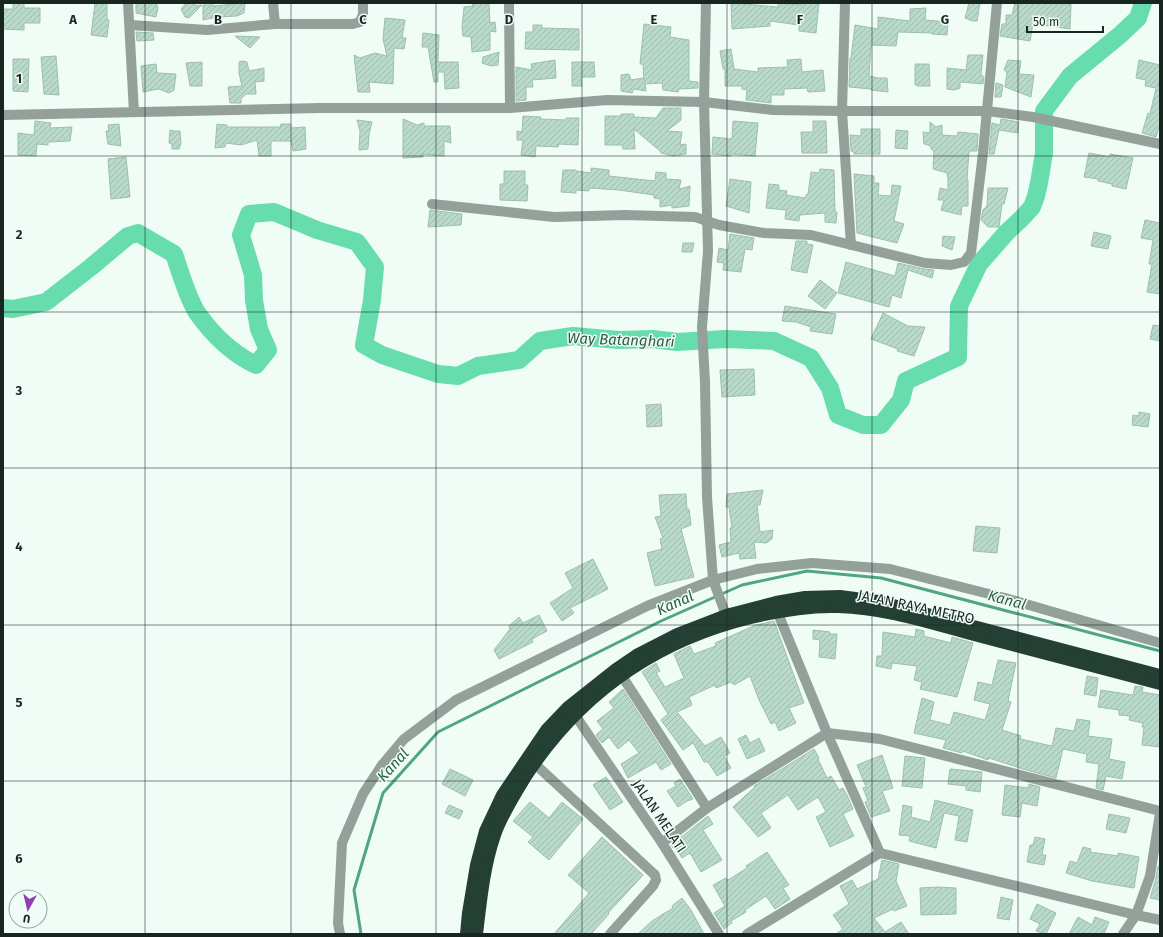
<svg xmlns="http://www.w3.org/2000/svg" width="1163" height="937" font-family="'Fira Sans',sans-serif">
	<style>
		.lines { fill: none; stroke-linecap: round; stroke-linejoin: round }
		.stream { stroke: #50a683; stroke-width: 3 }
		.river { stroke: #67ddae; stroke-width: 18 }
		.building { fill: url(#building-hatch); stroke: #9ebeaf }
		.minor { stroke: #93a19a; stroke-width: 10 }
		.highway { stroke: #244034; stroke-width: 12 }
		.grid { fill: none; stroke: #192520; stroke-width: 1; stroke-opacity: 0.55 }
		.labels { text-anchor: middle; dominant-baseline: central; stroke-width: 3; stroke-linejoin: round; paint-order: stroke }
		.street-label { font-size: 14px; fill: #192520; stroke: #f0fdf7 }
		.water-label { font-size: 15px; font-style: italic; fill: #2b5c48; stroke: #f0fdf7 }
		.grid-label { font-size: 13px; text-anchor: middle; font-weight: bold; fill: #192520; stroke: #f0fdf7; stroke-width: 3; stroke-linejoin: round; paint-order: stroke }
	</style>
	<defs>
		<pattern id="building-hatch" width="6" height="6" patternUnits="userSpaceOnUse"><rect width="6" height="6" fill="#b9daca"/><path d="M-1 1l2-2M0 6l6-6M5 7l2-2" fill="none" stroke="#9ebbad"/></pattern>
	</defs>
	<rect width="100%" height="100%" fill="#f0fdf7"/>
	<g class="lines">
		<!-- stream -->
		<polyline class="stream" points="361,934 354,890 383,793 438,732 661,621 742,585 807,571 881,578 1160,651"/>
		<!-- river -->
		<path class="river" d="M3,308L13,309L46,302L91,267L128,236L138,233L174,254C180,271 188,300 198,314C213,335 233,354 256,365L268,350L259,329L254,300L253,275L241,235L249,214L274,212L317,230L357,242L375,267L372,300L364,345L382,355L438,374L458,376L478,366L519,360L540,341L573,336L619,340L653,339L677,342L725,339L774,341L811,358L830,388L838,415L863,425H881L901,400L906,381L958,357L959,306L979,264L1007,232L1022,218L1032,207L1036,196L1039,183L1044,153V111L1070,76L1120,35L1138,18L1143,3"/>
	</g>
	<!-- building -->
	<g class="building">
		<polygon points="13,3 24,3 24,8 40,8 40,23 24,23 24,30 3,29 3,9 13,9"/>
		<polygon points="95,3 107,3 107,19 109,20 107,37 91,35"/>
		<polygon points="136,3 156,3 158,8 156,17 136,13"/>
		<polygon points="186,3 195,3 195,6 202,5 189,18 185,17 181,9"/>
		<polygon points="235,3 245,3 244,13 237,16 217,17 203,20 203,5 214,5 214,6 234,4"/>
		<polygon points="472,3 489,3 490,23 495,22 496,32 490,31 490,50 472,52 471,37 463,36 462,27 464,7 473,6"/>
		<polygon points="731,3 778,7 778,3 801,5 801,3 819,3 816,33 799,31 799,25 770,21 770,26 732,29"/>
		<polygon points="969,3 980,3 977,21 972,21 965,18"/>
		<polygon points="1015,3 1071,4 1070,29 1056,27 1056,25 1042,26 1033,23 1030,41 1000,36 1002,24 1006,24 1006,15 1012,15"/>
		<polygon points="926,8 925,20 948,22 947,35 932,34 932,33 898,32 896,46 871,45 869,76 878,78 887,78 888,92 871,90 871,89 849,87 850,58 851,58 855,25 878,29 878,17 910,21 910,9"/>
		<polygon points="385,18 405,20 402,38 406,38 404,49 394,48 393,84 369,82 370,92 358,92 354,55 360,58 375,53 387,56 383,39"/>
		<polygon points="644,24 671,27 670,37 689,40 689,81 698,82 698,88 679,89 678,92 663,90 662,83 645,84 646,91 634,89 632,93 621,91 621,75 629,74 631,80 643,78 644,80 643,64 640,64"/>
		<polygon points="533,25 542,25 542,28 579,29 579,50 525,49 526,32 533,32"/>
		<polygon points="136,32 153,33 154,40 137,41"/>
		<polygon points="423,33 439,35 438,62 458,62 459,88 445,89 444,72 438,72 438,82 434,82 428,47 422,47"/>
		<polygon points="235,36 260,37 250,48"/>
		<polygon points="731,49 734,69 758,72 758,68 788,67 787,60 801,59 802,72 823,70 825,91 808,92 807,88 784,89 784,95 771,95 771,103 746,100 747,90 742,89 742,86 725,86 725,69 723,69 720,51"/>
		<polygon points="499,52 498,65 491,66 482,63 483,57"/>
		<polygon points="968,55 983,55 981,75 984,77 983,84 960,82 960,88 954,90 947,89 947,68 966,70"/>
		<polygon points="56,56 59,95 44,94 41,57"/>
		<polygon points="13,59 29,59 28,92 13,91"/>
		<polygon points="555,60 556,78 532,80 533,87 526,87 526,100 516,101 516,67 532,70 531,64"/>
		<polygon points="1008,60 1021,61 1019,74 1034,75 1031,97 1005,87 1007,72 1004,70"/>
		<polygon points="1139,60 1160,65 1160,78 1158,87 1160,87 1160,124 1156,137 1142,133 1148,113 1150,114 1156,88 1145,86 1146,80 1136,78"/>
		<polygon points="242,61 247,62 249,71 264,68 264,81 255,82 256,94 246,94 241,99 241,103 230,103 228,87 242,86 239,73 239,62"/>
		<polygon points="202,62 202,86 190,86 186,63"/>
		<polygon points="572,62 594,62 595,77 581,77 582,86 572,86"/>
		<polygon points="156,64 157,73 176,74 174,90 169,93 159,89 143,92 141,66"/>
		<polygon points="915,64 929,64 930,86 917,86 917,85 915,85"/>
		<polygon points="996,83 1003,85 1001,97 995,97"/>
		<polygon points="663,108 681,108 681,120 667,131 682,132 680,145 686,144 686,154 673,156 661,153 660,151 634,129 635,149 623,149 622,145 605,145 605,116 621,116 621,114 634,114 634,117 656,118"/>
		<polygon points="523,116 541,117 540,119 566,120 566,118 579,118 578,145 559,144 558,147 536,146 535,157 521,155 523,140 517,140 517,131 522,132"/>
		<polygon points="403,119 417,125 424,123 424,126 450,126 451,143 444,141 444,156 423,154 423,157 403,158"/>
		<polygon points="1001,119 1019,122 1018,133 999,130 994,154 989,154 992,123 1000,125"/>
		<polygon points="357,120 372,122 369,134 368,149 359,150 360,131"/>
		<polygon points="35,121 51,123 50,128 72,127 70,141 48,142 48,145 37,144 36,156 18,155 18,133 34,135"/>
		<polygon points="733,121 758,123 755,156 731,154 731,156 712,154 713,137 732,139"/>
		<polygon points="813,121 826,121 827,153 802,153 801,132 813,132"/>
		<polygon points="930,122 936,127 942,125 942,135 957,136 958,132 978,134 977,151 969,151 967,180 968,180 968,206 962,206 961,215 941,210 944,200 938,200 940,188 948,190 948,179 947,173 933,169 934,151 931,149 931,146 924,144 923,132 930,133"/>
		<polygon points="119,124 121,146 108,144 106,131 109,131 108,125"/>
		<polygon points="217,124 227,125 227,127 280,127 281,124 291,124 291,128 305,127 306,149 293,151 291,141 271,141 271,156 259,156 257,140 241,145 226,143 225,147 215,148"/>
		<polygon points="861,129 880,129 880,154 854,154 854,152 851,151 850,135 861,136"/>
		<polygon points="170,130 174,131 180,131 181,143 179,149 172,149 172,144 169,143"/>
		<polygon points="896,130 908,131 907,149 895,148"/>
		<polygon points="1089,153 1110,157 1110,154 1133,158 1126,189 1112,186 1112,184 1098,181 1098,179 1084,177"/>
		<polygon points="126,157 130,197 111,199 108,159"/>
		<polygon points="591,168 609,170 609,176 655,181 656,172 666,173 666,179 681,180 679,189 690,186 689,206 672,208 672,205 660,207 660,199 654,198 654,195 619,190 589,188 589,191 576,190 576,193 561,192 563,170 576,170 576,171 591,173"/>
		<polygon points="820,169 834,170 835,212 837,212 836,223 825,222 825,213 800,215 799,221 785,219 786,210 766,208 769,184 779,185 779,190 787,191 786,195 805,198 806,195 808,194 811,172 819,173"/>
		<polygon points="504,171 525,171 525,185 528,185 527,201 500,200 500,184 504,184"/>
		<polygon points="854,174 874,176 874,183 879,183 878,195 891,196 892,185 901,186 894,221 904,224 897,243 857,233"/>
		<polygon points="730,179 751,182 749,213 726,206"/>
		<polygon points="988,188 1008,188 1004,204 1002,204 999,227 988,227 981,220 983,210 987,206"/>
		<polygon points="430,210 462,214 461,225 428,227"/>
		<polygon points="1145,220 1160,223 1160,294 1147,292 1152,264 1149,264 1153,240 1141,238"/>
		<polygon points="1094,232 1111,236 1108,249 1091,246"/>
		<polygon points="730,234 754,238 752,250 745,249 741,272 723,270 724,263 717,262 719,248 728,250"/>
		<polygon points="943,236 955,237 952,250 942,246"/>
		<polygon points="796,241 807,241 807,244 813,245 807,273 791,270"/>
		<polygon points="683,243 694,243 692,252 682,252"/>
		<polygon points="846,262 895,276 898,263 924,269 934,270 932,278 908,270 901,298 892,295 889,307 838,293"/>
		<polygon points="820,280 837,293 825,309 808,296"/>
		<polygon points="785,306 836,314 832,334 810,331 811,327 796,322 782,321"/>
		<polygon points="883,313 908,326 925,327 914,356 897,351 898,349 871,339"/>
		<polygon points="1153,325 1160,326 1160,341 1150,339"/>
		<polygon points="754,369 755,395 722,397 720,370"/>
		<polygon points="661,404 662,426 647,427 646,405"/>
		<polygon points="1139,412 1150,414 1148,427 1132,425 1133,415 1139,416"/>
		<polygon points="763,490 760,505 757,505 760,532 773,530 772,539 766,543 754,542 756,558 740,559 739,553 722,557 719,545 731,542 730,528 732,528 729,507 726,507 727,494"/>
		<polygon points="686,494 687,510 689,509 691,525 681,529 694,577 655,586 647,553 662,549 660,539 663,538 655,517 661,516 659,495"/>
		<polygon points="976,526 1000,528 997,553 973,551"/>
		<polygon points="593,559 608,589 570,608 574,613 562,621 550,603 573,588 565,573"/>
		<polygon points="539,615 547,631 532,639 533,642 499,659 494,650 510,629 509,626 519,617 523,623"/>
		<polygon points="774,621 804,703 789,708 796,723 779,731 775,722 771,724 759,700 750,676 734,685 731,682 716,688 715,685 689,697 692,705 677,712 705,746 721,737 730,753 724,756 731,768 717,776 708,762 704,762 693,743 683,750 661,720 668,714 642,672 656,663 660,671 656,673 665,687 684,678 674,654 690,646 694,654 716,646 715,643 756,625"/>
		<polygon points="916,629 924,631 924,636 951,643 952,637 973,643 957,697 920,689 922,682 914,680 917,666 892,663 891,669 876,666 877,656 882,656 883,632 915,637"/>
		<polygon points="813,630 830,632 830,634 837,634 835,659 819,657 820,640 813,639"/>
		<polygon points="998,660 1016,663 1008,701 1011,702 1002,730 1021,736 1020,739 1052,746 1056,728 1074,731 1077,719 1090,721 1088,736 1112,739 1109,759 1125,762 1122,779 1106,776 1103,790 1096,788 1099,764 1086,762 1087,754 1063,749 1056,778 1023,769 989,758 988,760 963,751 962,753 943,748 946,740 914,733 922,698 934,702 930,720 950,725 954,712 985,720 990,704 974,700 978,682 992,685"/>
		<polygon points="1087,676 1098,678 1096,696 1084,694"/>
		<polygon points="1135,686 1143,687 1142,692 1160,695 1160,747 1142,745 1144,727 1142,727 1143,723 1129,720 1130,716 1119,715 1119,710 1098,707 1101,690 1133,695"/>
		<polygon points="623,689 671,764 661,770 656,762 628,778 621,764 639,753 629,740 618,749 609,737 602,743 596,735 603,729 597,721 614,708 609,702"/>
		<polygon points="746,735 750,743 759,738 765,751 747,759 738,739"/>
		<polygon points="814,749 819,758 818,759 827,778 831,776 839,790 843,788 847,795 853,809 843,814 854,836 830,847 816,817 826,812 818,797 798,810 788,795 761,813 771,828 758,837 733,807 755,787 754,786"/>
		<polygon points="882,755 893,788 882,791 890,811 871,817 865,802 868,801 863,788 866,787 857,765"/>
		<polygon points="905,756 925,758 922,788 902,786"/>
		<polygon points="450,769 473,780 465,796 442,784"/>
		<polygon points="950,769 982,772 980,792 966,790 966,786 948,784"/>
		<polygon points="606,777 623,802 610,810 593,785"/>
		<polygon points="680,779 693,799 687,801 678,807 667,791 676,786 674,783"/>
		<polygon points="1029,784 1040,787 1037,806 1022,803 1020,817 1002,815 1005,785 1028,788"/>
		<polygon points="935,800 973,810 967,842 955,840 959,816 944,813 936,848 909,841 910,836 899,835 903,805 912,807 911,817 930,822"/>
		<polygon points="530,802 549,818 562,802 583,819 549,860 528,842 533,837 513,821"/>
		<polygon points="449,805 463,811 459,819 445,813"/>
		<polygon points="1109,814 1130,818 1126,833 1106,829"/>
		<polygon points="708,816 713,824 703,830 722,860 701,872 690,853 682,858 675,846 673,848 671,845"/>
		<polygon points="602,837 643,875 608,913 609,914 591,934 554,934 589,893 568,875"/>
		<polygon points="1035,837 1045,839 1042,855 1046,855 1044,865 1027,862 1030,845 1033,845"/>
		<polygon points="1083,847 1091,849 1090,852 1118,856 1118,853 1139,857 1134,888 1092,881 1066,873 1070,861 1077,863"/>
		<polygon points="767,852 789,885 783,888 790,899 775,909 766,896 745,910 746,912 731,921 732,923 724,929 714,913 725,906 713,885 726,878 728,880 747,868 746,866"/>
		<polygon points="882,860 899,864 896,881 907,906 894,911 893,909 874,918 885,932 901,922 909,934 836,934 843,929 833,915 849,904 840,886 852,880 857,889 878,879"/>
		<polygon points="1158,866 1160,866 1160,900 1150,898 1156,878"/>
		<polygon points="938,887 956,888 956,914 921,915 920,888"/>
		<polygon points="1001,897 1013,900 1009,920 997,918"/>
		<polygon points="682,898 691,910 704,934 638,934 652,921 673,908 672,906"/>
		<polygon points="1037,904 1056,913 1046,934 1036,931 1040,924 1030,919"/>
		<polygon points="1078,917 1092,925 1095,917 1109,922 1104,934 1069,934"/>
	</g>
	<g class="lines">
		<!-- minor -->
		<g class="minor">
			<polyline points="128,3 134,112"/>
			<polyline points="273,3 275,24"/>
			<polyline points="509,3 510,108"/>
			<polyline points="706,3 704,102 708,251 702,327 705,382 707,497 713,580 726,615"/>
			<polyline points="845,3 842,111 851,245"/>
			<polyline points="130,25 207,30 275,24 353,24 360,22 363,14 363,3"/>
			<polyline points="3,115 320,108 510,108 607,100 704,102 773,110 842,111 987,111 1033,117 1160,144"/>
			<polyline points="432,204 554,217 625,215 695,217 719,225 764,233 811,235 925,263 951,265 964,262 971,253 983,153 997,3"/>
			<polyline points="777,611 827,733 880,853"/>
			<polyline points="622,676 707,808"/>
			<polyline points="575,715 662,843 719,934"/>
			<polyline points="535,764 655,875 656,880 653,886 610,934"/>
			<polyline points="662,843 707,808 827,733 880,739 1160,811"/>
			<polyline points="340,934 338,923 342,843 363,794 382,765 404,739 456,700 647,606 713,580 757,569 812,563 890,569 1005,598 1160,643"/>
			<polyline points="747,934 880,853 1136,915 1160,920"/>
			<polyline points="1123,934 1136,915 1150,876 1160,813"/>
		</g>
		<!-- highway -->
		<g class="highway">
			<polyline points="466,934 468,913 476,865 485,831 502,795 527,758 546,730 568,707 616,669 638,654 677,634 726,615 776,602 805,597 840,596 878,601 1160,675"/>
			<path d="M477,934C481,901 484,867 495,835C502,815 514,796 525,778C579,695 656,641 751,618C780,611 808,606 838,607C884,608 930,623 974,635C1036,651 1098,668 1160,684"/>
		</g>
	</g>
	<!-- grid -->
	<path class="grid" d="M145,3V934M291,3V934M436,3V934M582,3V934M727,3V934M872,3V934M1018,3V934M3,156H1160M3,312H1160M3,468H1160M3,625H1160M3,781H1160"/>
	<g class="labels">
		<!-- street labels -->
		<g class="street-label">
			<text transform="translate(916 607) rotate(12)">JALAN RAYA METRO</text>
			<text transform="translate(659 816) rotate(56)">JALAN MELATI</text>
		</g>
		<!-- water labels -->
		<g class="water-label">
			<text transform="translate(621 340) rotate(2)">Way Batanghari</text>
			<text transform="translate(1007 600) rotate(15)">Kanal</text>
			<text transform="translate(675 603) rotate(-24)">Kanal</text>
			<text transform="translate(393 765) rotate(-48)">Kanal</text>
		</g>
	</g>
	<g class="grid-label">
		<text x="73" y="24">A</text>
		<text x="218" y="24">B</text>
		<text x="363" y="24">C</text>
		<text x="509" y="24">D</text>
		<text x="654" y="24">E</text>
		<text x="800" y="24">F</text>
		<text x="945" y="24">G</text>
		<text x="19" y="83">1</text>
		<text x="19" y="239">2</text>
		<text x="19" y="395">3</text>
		<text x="19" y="551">4</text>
		<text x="19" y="707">5</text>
		<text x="19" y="863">6</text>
	</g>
	<!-- border -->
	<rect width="1163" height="937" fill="none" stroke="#192520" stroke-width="8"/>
	<!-- north arrow -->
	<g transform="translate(28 909) rotate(188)"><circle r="19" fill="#f0fdf7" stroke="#9aa7a1"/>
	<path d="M0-3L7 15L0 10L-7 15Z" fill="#9041b1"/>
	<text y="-6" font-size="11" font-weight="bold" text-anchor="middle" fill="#192520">U</text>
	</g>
	<!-- scale -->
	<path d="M1027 26v6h76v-6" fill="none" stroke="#192520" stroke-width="2"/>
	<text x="1033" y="26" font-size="12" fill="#192520" stroke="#f0fdf7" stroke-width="3" paint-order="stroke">50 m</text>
</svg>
